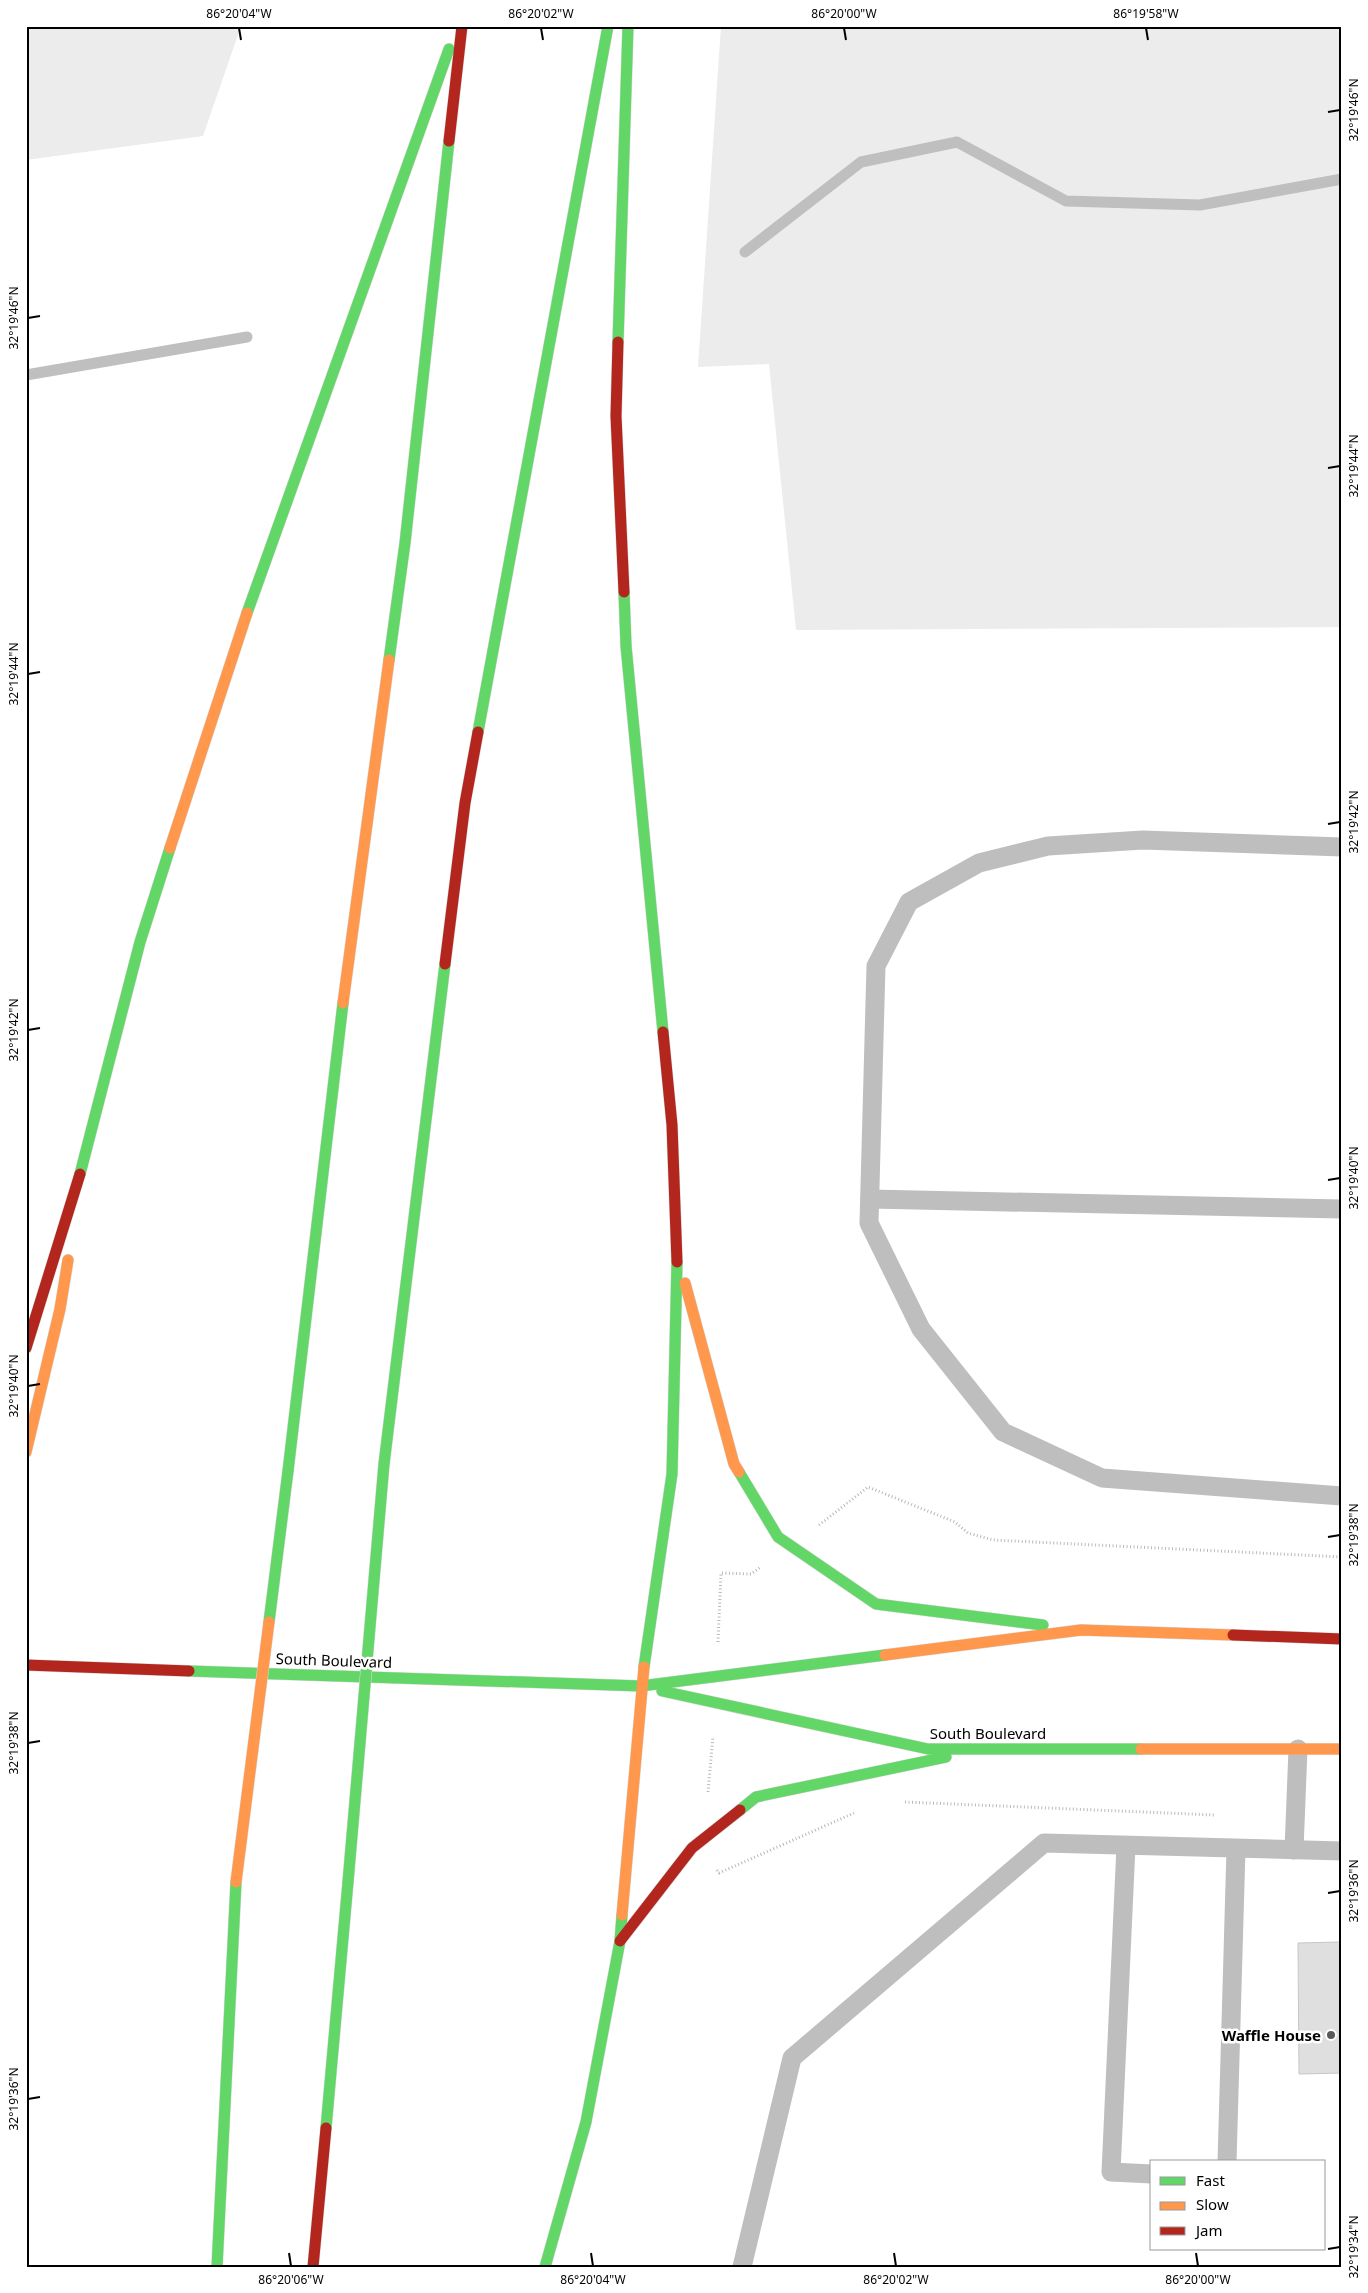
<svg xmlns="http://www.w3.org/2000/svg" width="1368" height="2293" font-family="'Noto Sans',sans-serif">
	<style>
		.green { fill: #ececec }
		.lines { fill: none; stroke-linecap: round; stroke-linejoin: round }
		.stream { stroke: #bfbfbf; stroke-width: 11 }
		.building { fill: #dfdfdf; stroke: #c7c7c7 }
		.fast-casing { stroke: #dbdbdb; stroke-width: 12 }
		.slow-casing { stroke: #dbdbdb; stroke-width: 12 }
		.jam-casing { stroke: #dbdbdb; stroke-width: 12 }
		.path { stroke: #b9b9b9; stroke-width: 3; stroke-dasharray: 1 2.5; stroke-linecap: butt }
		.lane { stroke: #bebebe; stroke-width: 19 }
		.fast { stroke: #63d668; stroke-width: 11 }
		.slow { stroke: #ff974d; stroke-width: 11 }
		.jam { stroke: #b3261e; stroke-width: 11 }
		.fast-bridge-casing { stroke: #dbdbdb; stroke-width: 12; stroke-linecap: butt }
		.slow-bridge-casing { stroke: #dbdbdb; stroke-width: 12; stroke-linecap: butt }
		.fast-bridge { stroke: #63d668; stroke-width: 11 }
		.slow-bridge { stroke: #ff974d; stroke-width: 11 }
		.ticks { fill: none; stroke: #000; stroke-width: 2 }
		.poi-dot { fill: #595959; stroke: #fff; stroke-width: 2 }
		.labels { text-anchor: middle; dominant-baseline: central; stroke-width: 5; stroke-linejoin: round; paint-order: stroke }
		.street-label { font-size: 15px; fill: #000; stroke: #fff }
		.poi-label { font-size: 15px; font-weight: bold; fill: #000; stroke: #fff; text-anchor: end }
		.neatline { fill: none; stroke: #000; stroke-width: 2 }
		.ticks-label { font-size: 12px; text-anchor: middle; fill: #000 }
	</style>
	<rect width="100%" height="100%" fill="#fff"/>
	<!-- green -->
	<g class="green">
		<polygon points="26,26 241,26 203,136 26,160"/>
		<polygon points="721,26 1342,26 1342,627 796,630 769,364 698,367"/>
	</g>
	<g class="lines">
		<!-- stream -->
		<g class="stream">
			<polyline points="745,252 861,162 957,142 1066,201 1200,205 1342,179"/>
			<polyline points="26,375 247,337"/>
		</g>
	</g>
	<!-- building -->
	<polygon class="building" points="1340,1942 1342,2073 1299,2074 1298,1943"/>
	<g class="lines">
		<defs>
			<g id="fast">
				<polyline points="618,342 628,26"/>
				<polyline points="624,592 626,646 663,1032"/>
				<polyline points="247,613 449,49"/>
				<polyline points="389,660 405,543 449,141"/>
				<polyline points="478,732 608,26"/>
				<polyline points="80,1174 140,942 170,848"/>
				<polyline points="384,1464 445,964"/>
				<polyline points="288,1471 343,1003"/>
				<polyline points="739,1472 778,1537 876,1604 1043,1625"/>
				<polyline points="644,1667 672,1474 677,1262"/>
				<polyline points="189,1671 641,1686 885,1655"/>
				<polyline points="662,1691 928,1749 1141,1749"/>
				<polyline points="740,1810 756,1797 946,1757"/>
				<polyline points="326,2128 348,1882"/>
				<polyline points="217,2267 236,1882"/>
				<polyline points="545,2267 586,2122 620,1941 622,1915"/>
			</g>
			<g id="slow">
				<polyline points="170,848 247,613"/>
				<polyline points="343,1003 389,660"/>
				<polyline points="685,1283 734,1464 739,1472"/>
				<polyline points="26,1452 60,1309 68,1260"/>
				<polyline points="885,1655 1081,1630 1233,1635"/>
				<polyline points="1141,1749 1342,1749"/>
				<polyline points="622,1915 644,1667"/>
			</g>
			<g id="jam">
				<polyline points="449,141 462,26"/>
				<polyline points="618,342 616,416 624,592"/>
				<polyline points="445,964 465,803 478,732"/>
				<polyline points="663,1032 672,1125 677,1262"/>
				<polyline points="26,1348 80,1174"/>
				<polyline points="1233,1635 1342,1639"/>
				<polyline points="26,1665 189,1671"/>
				<polyline points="620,1941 692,1848 740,1810"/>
				<polyline points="313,2267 326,2128"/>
			</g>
		</defs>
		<!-- fast casing -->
		<use href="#fast" class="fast-casing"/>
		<!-- slow casing -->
		<use href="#slow" class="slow-casing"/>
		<!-- jam casing -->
		<use href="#jam" class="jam-casing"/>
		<!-- path -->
		<g class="path">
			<polyline points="819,1525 868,1487 955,1522 968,1533 993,1540 1342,1557"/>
			<polyline points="718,1642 721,1573 751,1574 761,1567"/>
			<polyline points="708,1792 713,1736"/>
			<polyline points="905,1802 1214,1815"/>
			<polyline points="717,1870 719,1873 854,1813"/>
		</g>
		<!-- lane -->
		<g class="lane">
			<polyline points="1342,847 1143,840 1048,846 979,863 909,902 876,966 869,1223 921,1329 1003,1432 1102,1478 1342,1496"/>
			<polyline points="870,1199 1342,1209"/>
			<polyline points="1126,1846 1111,2172 1152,2174"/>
			<polyline points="1294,1850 1298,1749"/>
			<polyline points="1227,2162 1236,1849"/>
			<polyline points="742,2267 792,2058 1044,1843 1342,1851"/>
		</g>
		<!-- fast -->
		<use href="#fast" class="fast"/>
		<!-- slow -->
		<use href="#slow" class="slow"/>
		<!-- jam -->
		<use href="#jam" class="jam"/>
		<defs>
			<g id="fast-bridge">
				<polyline points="269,1622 288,1471"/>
				<polyline points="348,1882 384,1464"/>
			</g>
			<polyline id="slow-bridge" points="236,1882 269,1622"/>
		</defs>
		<!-- fast-bridge casing -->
		<use href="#fast-bridge" class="fast-bridge-casing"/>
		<!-- slow-bridge casing -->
		<use href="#slow-bridge" class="slow-bridge-casing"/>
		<!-- fast-bridge -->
		<use href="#fast-bridge" class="fast-bridge"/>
		<!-- slow-bridge -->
		<use href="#slow-bridge" class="slow-bridge"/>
	</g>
	<!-- ticks -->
	<path class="ticks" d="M239,28L241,40M541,28L543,40M844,28L846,40M1146,28L1148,40M1328,112L1340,110M28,318L40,316M1328,468L1340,466M28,674L40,672M1328,824L1340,822M28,1030L40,1028M1328,1180L1340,1178M28,1386L40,1384M1328,1537L1340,1535M28,1743L40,1741M1328,1893L1340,1891M28,2099L40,2097M1328,2249L1340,2247M289,2253L291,2266M591,2253L593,2266M894,2253L896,2266M1196,2253L1198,2266"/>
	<!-- markers -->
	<circle class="poi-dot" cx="1331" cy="2035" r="5"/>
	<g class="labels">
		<!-- street labels -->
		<g class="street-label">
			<text transform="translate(334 1660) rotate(2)">South Boulevard</text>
			<text x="988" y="1733">South Boulevard</text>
		</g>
		<!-- poi labels -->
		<g class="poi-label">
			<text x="1321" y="2035">Waffle House</text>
		</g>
	</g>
	<!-- border -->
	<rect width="1368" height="2293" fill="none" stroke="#ffffff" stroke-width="55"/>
	<!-- legend -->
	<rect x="1150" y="2160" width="175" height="90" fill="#ffffff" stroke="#999999"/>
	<rect x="1160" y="2177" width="25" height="8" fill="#63d668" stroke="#999999"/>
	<text x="1196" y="2186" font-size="15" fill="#000000">Fast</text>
	<rect x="1160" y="2202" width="25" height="8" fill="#ff974d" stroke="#999999"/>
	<text x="1196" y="2210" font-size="15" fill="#000000">Slow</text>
	<rect x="1160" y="2227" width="25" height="8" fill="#b3261e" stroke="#999999"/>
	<text x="1196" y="2236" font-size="15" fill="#000000">Jam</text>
	<rect x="28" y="28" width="1312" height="2238" class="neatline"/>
	<g class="ticks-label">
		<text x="239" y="18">86°20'04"W</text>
		<text x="541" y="18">86°20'02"W</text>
		<text x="844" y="18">86°20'00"W</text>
		<text x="1146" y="18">86°19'58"W</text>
		<text transform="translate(1354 110) rotate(-90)" y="4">32°19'46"N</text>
		<text transform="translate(14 318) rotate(-90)" y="4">32°19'46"N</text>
		<text transform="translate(1354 466) rotate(-90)" y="4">32°19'44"N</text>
		<text transform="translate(14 674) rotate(-90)" y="4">32°19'44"N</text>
		<text transform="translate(1354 822) rotate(-90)" y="4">32°19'42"N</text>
		<text transform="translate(14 1030) rotate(-90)" y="4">32°19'42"N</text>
		<text transform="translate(1354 1178) rotate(-90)" y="4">32°19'40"N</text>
		<text transform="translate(14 1386) rotate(-90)" y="4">32°19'40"N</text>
		<text transform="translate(1354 1535) rotate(-90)" y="4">32°19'38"N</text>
		<text transform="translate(14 1743) rotate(-90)" y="4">32°19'38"N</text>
		<text transform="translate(1354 1891) rotate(-90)" y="4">32°19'36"N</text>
		<text transform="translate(14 2099) rotate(-90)" y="4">32°19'36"N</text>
		<text transform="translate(1354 2247) rotate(-90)" y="4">32°19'34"N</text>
		<text x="291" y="2284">86°20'06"W</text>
		<text x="593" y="2284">86°20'04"W</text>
		<text x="896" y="2284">86°20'02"W</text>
		<text x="1198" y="2284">86°20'00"W</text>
	</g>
</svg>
